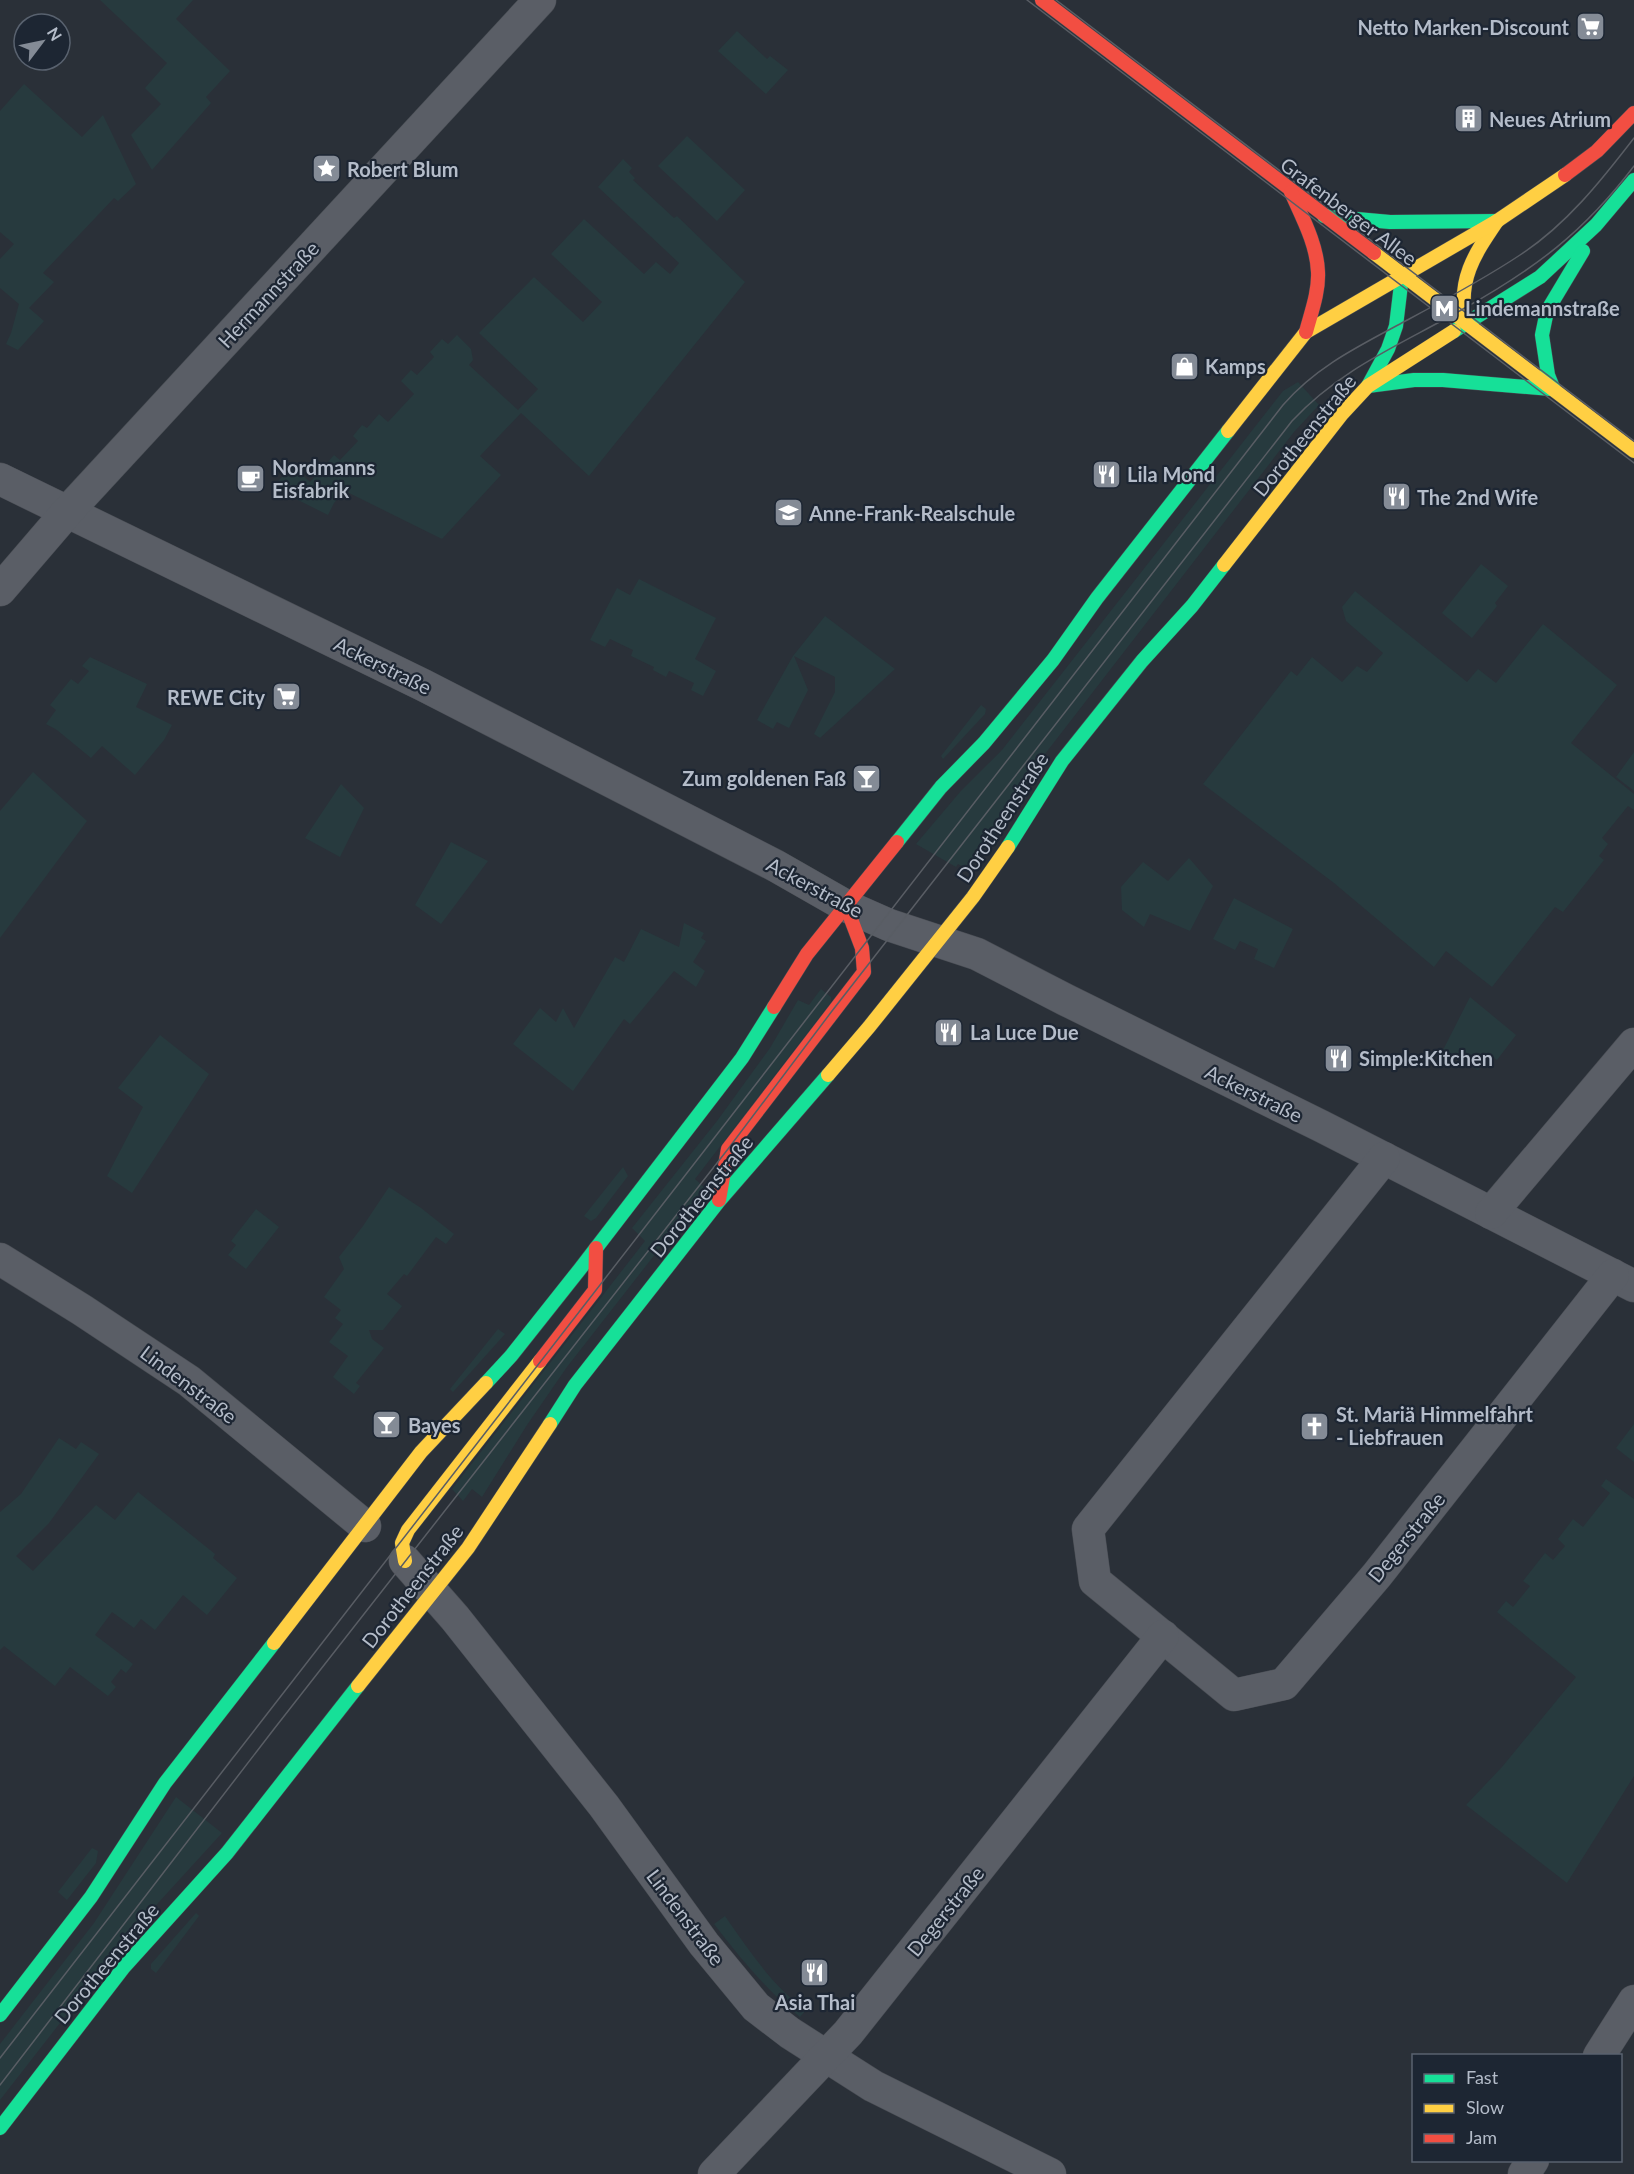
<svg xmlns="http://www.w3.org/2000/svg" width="1634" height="2174" font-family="Lato,sans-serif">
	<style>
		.green { fill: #273a3e }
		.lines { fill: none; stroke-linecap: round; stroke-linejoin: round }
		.street-casing { stroke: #484c53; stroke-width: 33 }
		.fast-casing { stroke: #484c53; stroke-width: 15 }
		.slow-casing { stroke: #484c53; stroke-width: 15 }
		.jam-casing { stroke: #484c53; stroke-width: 15 }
		.street { stroke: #5a5e66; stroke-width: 32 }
		.fast { stroke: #16e098; stroke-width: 14 }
		.slow { stroke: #ffcf43; stroke-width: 14 }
		.jam { stroke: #f24e42; stroke-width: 14 }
		.tram { stroke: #595d64; stroke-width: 1.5 }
		.labels { text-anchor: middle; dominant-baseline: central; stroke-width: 4.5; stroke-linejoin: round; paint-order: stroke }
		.poi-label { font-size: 20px; font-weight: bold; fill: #b4bcc9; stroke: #1d2633; text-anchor: start }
		.street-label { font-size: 20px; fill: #b4bcc9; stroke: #1d2633 }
	</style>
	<rect width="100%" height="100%" fill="#2a3038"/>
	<!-- green -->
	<g class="green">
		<polygon points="100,0 193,0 176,19 230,71 206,97 211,103 152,170 131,135 161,104 145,88 167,63"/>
		<polygon points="737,31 767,59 770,56 788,70 766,94 718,51"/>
		<polygon points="24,84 82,137 103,115 136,184 118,201 114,198 43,273 54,282 29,308 44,321 18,350 6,344 11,333 19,304 0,288 0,259 14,244 0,232 0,111"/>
		<polygon points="687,136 745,190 717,221 658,166"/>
		<polygon points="623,159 632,168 629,172 635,178 633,180 674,218 677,216 745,282 589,476 521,413 480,456 501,475 442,539 345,491 334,503 328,515 290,496 292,492 282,486 278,490 272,487 293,466 310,482 334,455 340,460 358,441 353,436 362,425 367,428 379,414 388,422 414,394 401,381 411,370 417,375 434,357 430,352 442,339 448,344 457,335 471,349 473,360 469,365 518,410 538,389 479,333 534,277 583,322 602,302 551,254 584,219 644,274 656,262 670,274 679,263 598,187"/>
		<polygon points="1298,382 1319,405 1294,432 1045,754 997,831 969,870 958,864 956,867 916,844 960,792 1002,750 1283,391"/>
		<polygon points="1481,564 1508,586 1495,603 1497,606 1472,638 1442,613"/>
		<polygon points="639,579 716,618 695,659 716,671 703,696 691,690 694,683 669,671 666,677 653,670 654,667 631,656 633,650 610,639 605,647 590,640 617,588 630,595"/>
		<polygon points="1355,591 1467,682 1478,669 1496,683 1543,624 1617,685 1571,743 1634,794 1634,810 1628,806 1602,838 1608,844 1599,856 1604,860 1563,912 1555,907 1492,987 1446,951 1434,967 1334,883 1203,784 1291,671 1297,676 1312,657 1342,682 1357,666 1367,672 1383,653 1346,621 1342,607"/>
		<polygon points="825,616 895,669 820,738 814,734 835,692 835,677 794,656 808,690 789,728 777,722 773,729 757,720 793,656"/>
		<polygon points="90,657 147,684 136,707 172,725 164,740 135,775 102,746 91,758 57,730 46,724 56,710 50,705 71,679 78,684 89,671 82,666"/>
		<polygon points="981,705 986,709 985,714 943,759 941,756"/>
		<polygon points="1634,752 1634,791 1616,777"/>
		<polygon points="33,772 87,821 0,938 0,811"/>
		<polygon points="341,784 364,808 340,857 305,838"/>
		<polygon points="451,842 488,861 441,924 415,905"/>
		<polygon points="1189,858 1213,886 1190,931 1150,914 1144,927 1122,910 1121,887 1143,862 1168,881"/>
		<polygon points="1234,898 1293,929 1274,968 1254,959 1258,949 1240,941 1235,950 1213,939"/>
		<polygon points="684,923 704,933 701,938 706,941 693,962 705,971 696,987 674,971 630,1024 624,1019 573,1091 513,1044 540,1008 556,1022 563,1008 574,1028 615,957 624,962 641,929 679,947"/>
		<polygon points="821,989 831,997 831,1002 695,1179 706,1189 567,1367 527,1425 482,1497 472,1489 463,1501 452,1489 645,1241 632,1228 717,1121 770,1048 798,1000 809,1005"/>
		<polygon points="1470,997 1516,1035 1497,1060 1490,1055 1478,1070 1442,1052"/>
		<polygon points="160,1035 209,1074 132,1193 107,1176 143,1107 118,1088"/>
		<polygon points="623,1167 628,1176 596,1218 591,1221 584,1216"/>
		<polygon points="389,1187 421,1208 454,1234 446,1244 436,1237 407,1276 404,1274 387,1294 402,1306 383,1330 369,1330 372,1339 384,1348 356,1383 360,1386 354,1394 333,1377 348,1356 329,1342 343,1324 335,1318 341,1310 324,1297 344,1269 339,1257 363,1226"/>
		<polygon points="256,1209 279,1227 246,1269 228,1255 236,1245 231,1241"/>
		<polygon points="498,1329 505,1334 453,1392 450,1389"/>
		<polygon points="1634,1424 1634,1462 1616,1448"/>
		<polygon points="59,1438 76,1449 81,1442 99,1454 49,1523 16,1556 33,1571 96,1505 115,1520 138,1492 215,1554 213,1558 237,1578 207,1615 183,1595 155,1630 141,1619 134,1628 112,1612 95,1635 133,1664 126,1673 121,1669 111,1682 116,1687 108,1696 70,1667 55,1686 4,1646 0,1650 0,1512 21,1494"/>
		<polygon points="1606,1479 1634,1499 1634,1776 1567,1883 1466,1805 1502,1767 1576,1677 1497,1612 1506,1601 1513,1607 1530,1586 1523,1581 1545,1553 1553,1560 1565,1546 1558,1539 1573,1519 1583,1527 1610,1493 1601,1486"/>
		<polygon points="176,1797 222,1833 127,1937 0,2100 0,2044 94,1923"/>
		<polygon points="92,1848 98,1851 96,1863 67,1900 58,1892"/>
		<polygon points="196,1913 199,1916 156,1973 151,1969 151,1964"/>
		<path d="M725,1916C749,1950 771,1985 806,2010L800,2017C766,1990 740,1958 714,1924Z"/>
	</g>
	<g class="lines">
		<defs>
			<g id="street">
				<polyline points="0,479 423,685 776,866 846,906 889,925 977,954 1066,1000 1321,1126 1634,1286"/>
				<polyline points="0,590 67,512 540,0"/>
				<polyline points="1384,1158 1088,1529 1095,1581 1234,1695 1284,1684 1377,1575 1613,1275"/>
				<polyline points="1491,1213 1634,1044"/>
				<polyline points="0,1259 82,1310 189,1381 365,1526"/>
				<polyline points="405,1561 455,1618 604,1806 704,1944 756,2007 790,2033 873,2086 1050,2174"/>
				<polyline points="1599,2056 1634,2001"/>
				<polyline points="714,2174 848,2033 1163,1636"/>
				<polyline points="1524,2174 1533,2160"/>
			</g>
			<g id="fast">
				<polyline points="1324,216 1390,222 1497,221"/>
				<polyline points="1454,331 1540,277 1596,225 1634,180"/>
				<polyline points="1368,386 1414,380 1443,380 1551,389"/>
				<polyline points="1368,386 1388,349 1396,326 1402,276"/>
				<polyline points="1554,390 1548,375 1542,335 1547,311 1583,251"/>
				<polyline points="897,842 941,787 984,743 1053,660 1097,598 1228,431"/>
				<polyline points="1008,847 1062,761 1142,661 1192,606 1224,565"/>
				<polyline points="486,1383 511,1356 580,1269 742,1058 774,1007"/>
				<polyline points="550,1424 575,1385 719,1201 828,1075"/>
				<polyline points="0,2015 91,1897 165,1783 274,1643"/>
				<polyline points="0,2128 124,1967 227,1853 358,1686"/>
			</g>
			<g id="slow">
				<polyline points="1374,253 1634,451"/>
				<path d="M1466,323C1457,280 1474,255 1497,221"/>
				<polyline points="1228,431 1306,332 1497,221 1565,175"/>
				<polyline points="1224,565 1342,414 1368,386 1454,331"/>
				<polyline points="828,1075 869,1027 973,897 1008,847"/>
				<polyline points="405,1561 402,1543 408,1530 540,1361"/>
				<polyline points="274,1643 421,1452 486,1383"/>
				<polyline points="358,1686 468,1548 550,1424"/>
			</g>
			<g id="jam">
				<polyline points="1042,0 1374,253"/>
				<polyline points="1565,175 1597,151 1634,113"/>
				<path d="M1291,192C1302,217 1317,244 1318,272C1319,292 1311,313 1306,332"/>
				<polyline points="774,1007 807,954 897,842"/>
				<polyline points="719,1200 728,1149 864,972 862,948 846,906"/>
				<polyline points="540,1361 595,1290 596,1248"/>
			</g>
		</defs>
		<!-- street casing -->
		<use href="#street" class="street-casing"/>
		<!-- fast casing -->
		<use href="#fast" class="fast-casing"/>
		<!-- slow casing -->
		<use href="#slow" class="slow-casing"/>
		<!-- jam casing -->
		<use href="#jam" class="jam-casing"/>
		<!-- street -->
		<use href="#street" class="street"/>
		<!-- fast -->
		<use href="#fast" class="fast"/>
		<!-- slow -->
		<use href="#slow" class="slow"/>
		<!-- jam -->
		<use href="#jam" class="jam"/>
		<!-- tram -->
		<g class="tram">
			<polyline points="1027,0 1634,463"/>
			<polyline points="1056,0 1634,441"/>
			<path d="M0,2058L1283,405C1315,368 1355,348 1398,325C1439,303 1481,281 1520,255C1566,225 1601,181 1634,138"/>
			<path d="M0,2085L274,1729L728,1149L832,1011L1292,421C1341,368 1402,344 1463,309C1536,268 1584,232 1634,166"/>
		</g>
	</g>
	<!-- icons -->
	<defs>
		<symbol id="supermarket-square" viewBox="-11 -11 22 22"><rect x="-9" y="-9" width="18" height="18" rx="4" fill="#848b96" stroke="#1d2633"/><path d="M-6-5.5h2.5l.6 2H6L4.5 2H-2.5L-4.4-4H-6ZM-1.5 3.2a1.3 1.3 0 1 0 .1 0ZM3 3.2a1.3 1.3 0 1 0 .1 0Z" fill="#fff"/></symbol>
		<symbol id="building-square" viewBox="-11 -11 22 22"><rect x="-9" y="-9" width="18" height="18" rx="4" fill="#848b96" stroke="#1d2633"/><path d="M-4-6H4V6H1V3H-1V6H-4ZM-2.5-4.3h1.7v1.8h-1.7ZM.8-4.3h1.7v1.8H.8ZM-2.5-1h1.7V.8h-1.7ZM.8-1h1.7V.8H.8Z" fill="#fff"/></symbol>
		<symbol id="sight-square" viewBox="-11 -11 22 22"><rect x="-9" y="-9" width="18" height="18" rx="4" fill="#848b96" stroke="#1d2633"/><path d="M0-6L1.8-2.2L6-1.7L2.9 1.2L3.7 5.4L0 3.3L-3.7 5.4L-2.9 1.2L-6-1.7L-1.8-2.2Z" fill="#fff"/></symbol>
		<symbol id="metro-square" viewBox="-11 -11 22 22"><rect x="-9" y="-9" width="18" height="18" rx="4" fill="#848b96" stroke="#1d2633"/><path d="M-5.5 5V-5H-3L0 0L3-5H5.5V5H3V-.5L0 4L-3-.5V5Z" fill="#fff"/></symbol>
		<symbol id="shop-square" viewBox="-11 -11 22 22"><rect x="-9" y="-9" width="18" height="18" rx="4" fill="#848b96" stroke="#1d2633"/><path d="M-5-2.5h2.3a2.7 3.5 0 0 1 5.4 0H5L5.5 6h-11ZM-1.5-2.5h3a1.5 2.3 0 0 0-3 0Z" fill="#fff"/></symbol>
		<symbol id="restaurant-square" viewBox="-11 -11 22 22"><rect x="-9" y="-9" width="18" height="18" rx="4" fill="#848b96" stroke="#1d2633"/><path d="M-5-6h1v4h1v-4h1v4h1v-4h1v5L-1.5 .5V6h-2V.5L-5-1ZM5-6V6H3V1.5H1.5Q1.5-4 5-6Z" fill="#fff"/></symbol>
		<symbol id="cafe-square" viewBox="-11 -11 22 22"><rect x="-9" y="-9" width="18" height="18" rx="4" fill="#848b96" stroke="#1d2633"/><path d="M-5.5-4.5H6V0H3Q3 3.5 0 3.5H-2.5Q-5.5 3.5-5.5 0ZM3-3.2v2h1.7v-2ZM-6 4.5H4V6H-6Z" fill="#fff"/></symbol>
		<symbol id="school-square" viewBox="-11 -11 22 22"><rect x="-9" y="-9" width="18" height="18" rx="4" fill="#848b96" stroke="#1d2633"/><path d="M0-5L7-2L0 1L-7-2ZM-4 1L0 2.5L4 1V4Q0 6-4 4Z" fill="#fff"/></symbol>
		<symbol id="bar-square" viewBox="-11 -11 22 22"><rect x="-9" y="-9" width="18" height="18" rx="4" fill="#848b96" stroke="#1d2633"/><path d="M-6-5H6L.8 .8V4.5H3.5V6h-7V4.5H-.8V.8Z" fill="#fff"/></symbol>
		<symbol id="church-square" viewBox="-11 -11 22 22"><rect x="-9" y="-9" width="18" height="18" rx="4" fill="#848b96" stroke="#1d2633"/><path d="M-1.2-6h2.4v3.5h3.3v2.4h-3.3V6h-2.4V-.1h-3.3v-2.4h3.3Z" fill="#fff"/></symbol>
	</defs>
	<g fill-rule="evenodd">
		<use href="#supermarket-square" x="1574" y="10" width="33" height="33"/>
		<use href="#building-square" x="1452" y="102" width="33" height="33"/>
		<use href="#sight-square" x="310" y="152" width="33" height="33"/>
		<use href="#metro-square" x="1428" y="292" width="33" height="33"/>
		<use href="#shop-square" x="1168" y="350" width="33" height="33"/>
		<use href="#restaurant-square" x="1090" y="458" width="33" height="33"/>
		<use href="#cafe-square" x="234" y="462" width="33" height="33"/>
		<use href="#restaurant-square" x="1380" y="480" width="33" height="33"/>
		<use href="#school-square" x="772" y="496" width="33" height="33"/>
		<use href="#supermarket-square" x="270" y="680" width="33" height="33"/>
		<use href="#bar-square" x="850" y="762" width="33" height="33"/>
		<use href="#restaurant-square" x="932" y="1016" width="33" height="33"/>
		<use href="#restaurant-square" x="1322" y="1042" width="33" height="33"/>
		<use href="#bar-square" x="370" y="1408" width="33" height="33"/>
		<use href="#church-square" x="1298" y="1410" width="33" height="33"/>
		<use href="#restaurant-square" x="798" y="1956" width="33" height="33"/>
	</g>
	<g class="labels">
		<!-- poi labels -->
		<g class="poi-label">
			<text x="1569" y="27" text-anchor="end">Netto Marken-Discount</text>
			<text x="1489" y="119">Neues Atrium</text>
			<text x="347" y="169">Robert Blum</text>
			<text x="1465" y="308">Lindemannstraße</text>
			<text x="1205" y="366">Kamps</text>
			<text x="272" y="467">Nordmanns<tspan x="272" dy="23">Eisfabrik</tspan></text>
			<text x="1127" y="474">Lila Mond</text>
			<text x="1417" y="497">The 2nd Wife</text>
			<text x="809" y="513">Anne-Frank-Realschule</text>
			<text x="265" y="697" text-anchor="end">REWE City</text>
			<text x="846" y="778" text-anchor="end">Zum goldenen Faß</text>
			<text x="970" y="1032">La Luce Due</text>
			<text x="1359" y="1058">Simple:Kitchen</text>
			<text x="1336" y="1414">St. Mariä Himmelfahrt<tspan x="1336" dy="23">- Liebfrauen</tspan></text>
			<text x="408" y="1425">Bayes</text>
			<text x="815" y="2002" text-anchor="middle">Asia Thai</text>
		</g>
		<!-- street labels -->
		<g class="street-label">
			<text transform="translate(1349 211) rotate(37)">Grafenberger Allee</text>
			<text transform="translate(268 294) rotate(-47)">Hermannstraße</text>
			<text transform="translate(1304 435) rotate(-51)">Dorotheenstraße</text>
			<text transform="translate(383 665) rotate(26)">Ackerstraße</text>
			<text transform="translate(1002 817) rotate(-57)">Dorotheenstraße</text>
			<text transform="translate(815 887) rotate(28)">Ackerstraße</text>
			<text transform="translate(1254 1093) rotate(26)">Ackerstraße</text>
			<text transform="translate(701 1196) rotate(-51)">Dorotheenstraße</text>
			<text transform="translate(189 1384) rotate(37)">Lindenstraße</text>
			<text transform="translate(1406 1537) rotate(-51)">Degerstraße</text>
			<text transform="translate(412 1586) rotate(-52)">Dorotheenstraße</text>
			<text transform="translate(945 1911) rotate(-51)">Degerstraße</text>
			<text transform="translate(686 1917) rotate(53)">Lindenstraße</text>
			<text transform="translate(106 1963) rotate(-50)">Dorotheenstraße</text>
		</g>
	</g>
	<!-- legend -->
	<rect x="1412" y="2054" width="210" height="108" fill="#1d2633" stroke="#59626f" stroke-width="1.5"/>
	<rect x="1424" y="2074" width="30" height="9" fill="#16e098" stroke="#59626f" stroke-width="1.5"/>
	<text x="1466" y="2084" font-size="18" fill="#b4bcc9">Fast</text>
	<rect x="1424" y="2104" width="30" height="9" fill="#ffcf43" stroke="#59626f" stroke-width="1.5"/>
	<text x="1466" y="2114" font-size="18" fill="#b4bcc9">Slow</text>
	<rect x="1424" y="2134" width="30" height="9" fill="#f24e42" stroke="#59626f" stroke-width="1.5"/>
	<text x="1466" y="2144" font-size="18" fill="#b4bcc9">Jam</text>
	<!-- north arrow -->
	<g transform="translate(42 42) rotate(58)"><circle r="28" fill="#1d2633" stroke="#59626f" stroke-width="1.5"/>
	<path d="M0-4.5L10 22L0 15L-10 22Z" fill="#848b96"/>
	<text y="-9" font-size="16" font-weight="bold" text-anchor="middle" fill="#b4bcc9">N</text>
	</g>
</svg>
